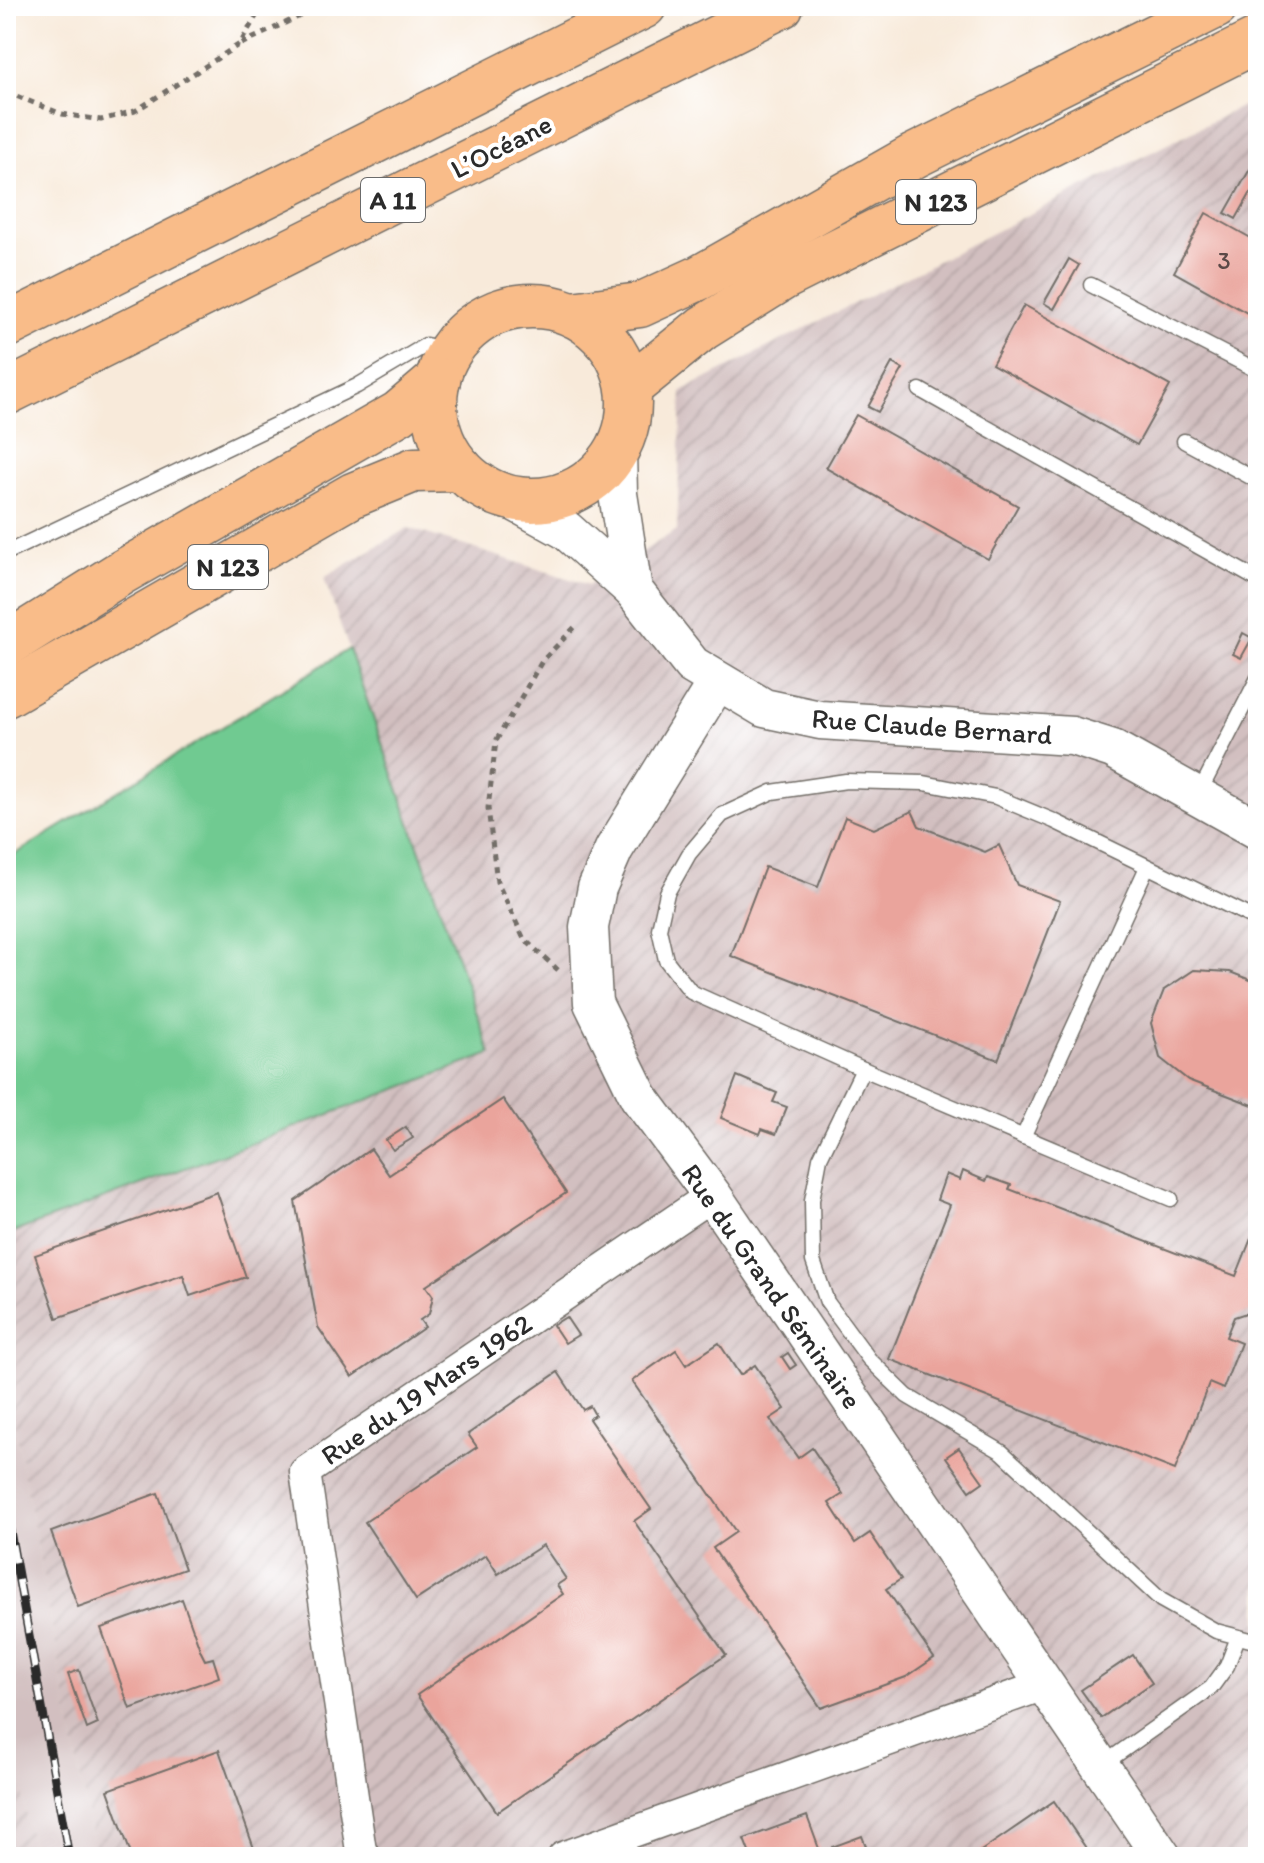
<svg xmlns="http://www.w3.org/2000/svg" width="1264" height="1863" font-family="Itim,sans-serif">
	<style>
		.industrial { fill: url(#industrial-furrows) }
		.railway { fill: #d2bfc0 }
		.grass { fill: #70ca91; stroke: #4e7a5e; stroke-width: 2 }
		.building { fill: #eaa49c }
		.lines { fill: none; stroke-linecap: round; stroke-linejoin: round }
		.service-casing { stroke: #736e68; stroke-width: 17 }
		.minor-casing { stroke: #736e68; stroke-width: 33 }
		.tertiary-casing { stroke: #736e68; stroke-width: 41 }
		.primary-casing { stroke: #736e68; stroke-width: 47 }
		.motorway-casing { stroke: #736e68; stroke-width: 47 }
		.path { stroke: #736e68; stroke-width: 5; stroke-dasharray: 6 6; stroke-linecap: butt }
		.service { stroke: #fff; stroke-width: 14 }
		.minor { stroke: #fff; stroke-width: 30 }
		.tertiary { stroke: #fff; stroke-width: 38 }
		.primary { stroke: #f9bc89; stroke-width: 44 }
		.motorway { stroke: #f9bc89; stroke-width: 44 }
		.rail-casing { stroke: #2b2b2b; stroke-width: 9 }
		.rail { stroke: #fff; stroke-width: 6; stroke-dasharray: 18; stroke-linecap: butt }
		.labels { text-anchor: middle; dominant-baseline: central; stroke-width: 8; stroke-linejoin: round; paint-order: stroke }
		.number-label { font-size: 24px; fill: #5b4947 }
		.shield { fill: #fff; stroke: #6b6b6b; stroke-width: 2 }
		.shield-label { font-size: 26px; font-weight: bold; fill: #2b2b2b }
		.street-label { font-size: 28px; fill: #2b2b2b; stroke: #fff }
	</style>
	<defs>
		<pattern id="industrial-furrows" width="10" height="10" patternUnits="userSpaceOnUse" patternTransform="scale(2)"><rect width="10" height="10" fill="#d2bfc0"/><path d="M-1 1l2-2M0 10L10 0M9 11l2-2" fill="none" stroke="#b4a4a5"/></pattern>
	</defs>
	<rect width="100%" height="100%" fill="#fff"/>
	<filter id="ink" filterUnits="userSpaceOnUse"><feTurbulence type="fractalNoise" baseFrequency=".0125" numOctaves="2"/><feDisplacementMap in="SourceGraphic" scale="16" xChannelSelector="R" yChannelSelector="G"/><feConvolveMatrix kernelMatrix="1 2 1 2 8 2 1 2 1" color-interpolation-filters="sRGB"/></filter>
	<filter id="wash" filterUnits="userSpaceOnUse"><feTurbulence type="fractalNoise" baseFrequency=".006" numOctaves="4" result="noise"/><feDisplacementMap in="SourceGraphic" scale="32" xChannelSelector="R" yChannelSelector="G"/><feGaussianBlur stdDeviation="1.8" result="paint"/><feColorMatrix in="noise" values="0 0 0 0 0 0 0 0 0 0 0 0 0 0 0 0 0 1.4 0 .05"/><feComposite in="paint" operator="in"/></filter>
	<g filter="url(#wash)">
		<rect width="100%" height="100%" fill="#f8eada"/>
		<!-- industrial -->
		<g class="industrial">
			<polygon points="1258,98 1258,1857 95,1857 6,1380 6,1235 491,1053 324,578 408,528 589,585 677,530 682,391"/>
			<polygon points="6,1694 21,1784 33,1857 6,1857"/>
		</g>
		<!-- railway -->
		<polygon class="railway" points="6,1380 95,1857 33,1857 6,1694"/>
		<!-- grass -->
		<polygon class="grass" points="349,649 491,1054 6,1235 6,860"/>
		<g id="blocks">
			<!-- building -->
			<g class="building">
				<polygon points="1250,169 1258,173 1258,180 1236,219 1225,213"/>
				<polygon points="1206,213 1258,242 1258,319 1174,272"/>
				<polygon points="1069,259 1079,265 1054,309 1044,303"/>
				<polygon points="1024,305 1170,386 1137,445 992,364"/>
				<polygon points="892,363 903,369 878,412 868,407"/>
				<polygon points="856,415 1018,506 988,559 826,468"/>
				<polygon points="1243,633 1252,638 1241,658 1233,654"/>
				<polygon points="912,811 919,826 985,852 999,845 1017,885 1060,901 998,1060 731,956 765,867 818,887 845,817 874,829"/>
				<polygon points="1194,970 1230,972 1258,983 1258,1107 1188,1080 1160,1058 1151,1023 1164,990"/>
				<polygon points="737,1076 777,1093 773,1102 787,1107 776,1134 762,1129 760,1134 721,1118"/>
				<polygon points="503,1099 566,1193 426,1286 433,1296 429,1314 420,1320 425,1327 352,1377 318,1327 295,1201 371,1149 389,1175"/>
				<polygon points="406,1127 413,1138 393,1150 386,1140"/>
				<polygon points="963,1171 986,1181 988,1177 1011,1185 1009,1189 1236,1276 1258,1221 1258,1309 1234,1317 1226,1337 1241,1343 1223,1389 1209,1383 1175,1470 889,1359 950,1205 937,1200 946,1174 960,1180"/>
				<polygon points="217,1192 246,1277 190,1296 183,1275 57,1318 35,1255"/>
				<polygon points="566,1317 578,1335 565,1343 553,1325"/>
				<polygon points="719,1343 740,1375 755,1365 785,1409 770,1419 798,1458 812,1448 843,1494 829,1503 855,1543 870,1533 901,1579 886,1589 934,1658 906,1677 821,1708 713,1548 736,1532 632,1381 676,1350 686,1365"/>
				<polygon points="788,1353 796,1365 790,1369 782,1357"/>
				<polygon points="558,1372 583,1410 590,1406 595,1415 589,1419 651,1509 634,1521 726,1655 497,1812 417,1695 563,1594 557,1585 566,1579 543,1545 498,1574 486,1555 416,1600 365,1522 477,1447 468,1434"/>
				<polygon points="959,1448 983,1482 970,1491 946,1457"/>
				<polygon points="158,1493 185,1569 78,1607 51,1532"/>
				<polygon points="182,1599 201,1652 205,1660 213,1658 219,1677 130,1709 101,1628"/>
				<polygon points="1133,1655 1152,1683 1101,1718 1081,1690"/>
				<polygon points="79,1670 98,1724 87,1729 68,1674"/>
				<polygon points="219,1750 257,1857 132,1857 108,1790"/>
				<polygon points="1054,1801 1092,1857 972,1857 1000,1838"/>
				<polygon points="807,1816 822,1857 751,1857 744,1839"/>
				<polygon points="862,1836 870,1857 836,1857 832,1847"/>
			</g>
		</g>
	</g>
	<g filter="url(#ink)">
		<use href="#blocks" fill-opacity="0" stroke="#736e68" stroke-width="2"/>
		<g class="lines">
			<defs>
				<g id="service">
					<polyline points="1091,285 1258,371"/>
					<polyline points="920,390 1258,580"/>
					<polyline points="1184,441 1258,481"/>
					<polyline points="6,553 357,386 426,345 451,350"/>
					<polyline points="1197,797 1258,678"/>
					<polyline points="1258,920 1054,821 996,797 924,783 846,781 772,792 722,815 689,854 667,893 659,929 666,960 691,992 863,1069 820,1158 812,1200 813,1261 827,1302 869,1359 907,1396 1002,1452 1161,1600 1216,1631 1258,1642"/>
					<polyline points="863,1069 1171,1199"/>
					<polyline points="1023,1137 1147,867"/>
					<polyline points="1102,1765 1211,1688 1227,1666 1238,1637"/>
				</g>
				<g id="minor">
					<polyline points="366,1857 361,1851 305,1472 712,1195"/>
					<polyline points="563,1857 1044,1685"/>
				</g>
				<g id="tertiary">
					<polyline points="617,451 618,494 633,590"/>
					<polyline points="506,497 566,530 633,590 692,665 764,708 820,720 1072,736 1113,749 1258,830"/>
					<polyline points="717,682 614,849 597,888 589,927 593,1003 639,1097 712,1195 1162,1857"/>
				</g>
				<g id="primary">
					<circle cx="532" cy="403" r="97"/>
					<polyline points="572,314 640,305 699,278 914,156 1216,6"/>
					<polyline points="629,388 703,328 783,278 1258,40"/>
					<polyline points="6,645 119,574 399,413 438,380"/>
					<polyline points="6,695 353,495 414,470 461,469"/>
				</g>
				<g id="motorway">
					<polyline points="6,326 644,6"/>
					<polyline points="6,393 781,6"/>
				</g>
			</defs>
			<!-- service casing -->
			<use href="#service" class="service-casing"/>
			<!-- minor casing -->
			<use href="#minor" class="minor-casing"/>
			<!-- tertiary casing -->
			<use href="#tertiary" class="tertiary-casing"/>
			<!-- primary casing -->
			<use href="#primary" class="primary-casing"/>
			<!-- motorway casing -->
			<use href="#motorway" class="motorway-casing"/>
			<!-- path -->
			<g class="path">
				<polyline points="241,44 321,6"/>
				<polyline points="6,92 62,114 101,120 135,111 240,44 262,6"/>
				<polyline points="558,970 524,939 497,882 488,808 496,741 542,661 575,627"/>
			</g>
			<!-- service -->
			<use href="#service" class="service"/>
			<!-- minor -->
			<use href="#minor" class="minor"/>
			<!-- tertiary -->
			<use href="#tertiary" class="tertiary"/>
			<!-- primary -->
			<use href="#primary" class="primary"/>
			<!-- motorway -->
			<use href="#motorway" class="motorway"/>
			<defs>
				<polyline id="rail" points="6,1509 69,1857"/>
			</defs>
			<!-- rail casing -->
			<use href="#rail" class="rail-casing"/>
			<!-- rail -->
			<use href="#rail" class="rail"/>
		</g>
	</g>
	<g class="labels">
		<!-- number labels -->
		<g class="number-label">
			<text x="1224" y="260">3</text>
		</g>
		<!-- shield labels -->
		<g class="shield">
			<rect x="361" y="178" width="64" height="44" rx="6"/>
			<rect x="896" y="180" width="80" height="44" rx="6"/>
			<rect x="188" y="545" width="80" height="44" rx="6"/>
		</g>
		<g class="shield-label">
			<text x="393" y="200">A 11</text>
			<text x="936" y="202">N 123</text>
			<text x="228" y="567">N 123</text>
		</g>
		<!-- street labels -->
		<g class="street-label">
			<text transform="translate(501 146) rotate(-27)">L’Océane</text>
			<text transform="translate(932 726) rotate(4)">Rue Claude Bernard</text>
			<text transform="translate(772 1286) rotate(55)">Rue du Grand Séminaire</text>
			<text transform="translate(426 1389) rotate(-34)">Rue du 19 Mars 1962</text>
		</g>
	</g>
	<!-- margin -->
	<rect width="1264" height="1863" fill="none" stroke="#fff" stroke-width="32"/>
</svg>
